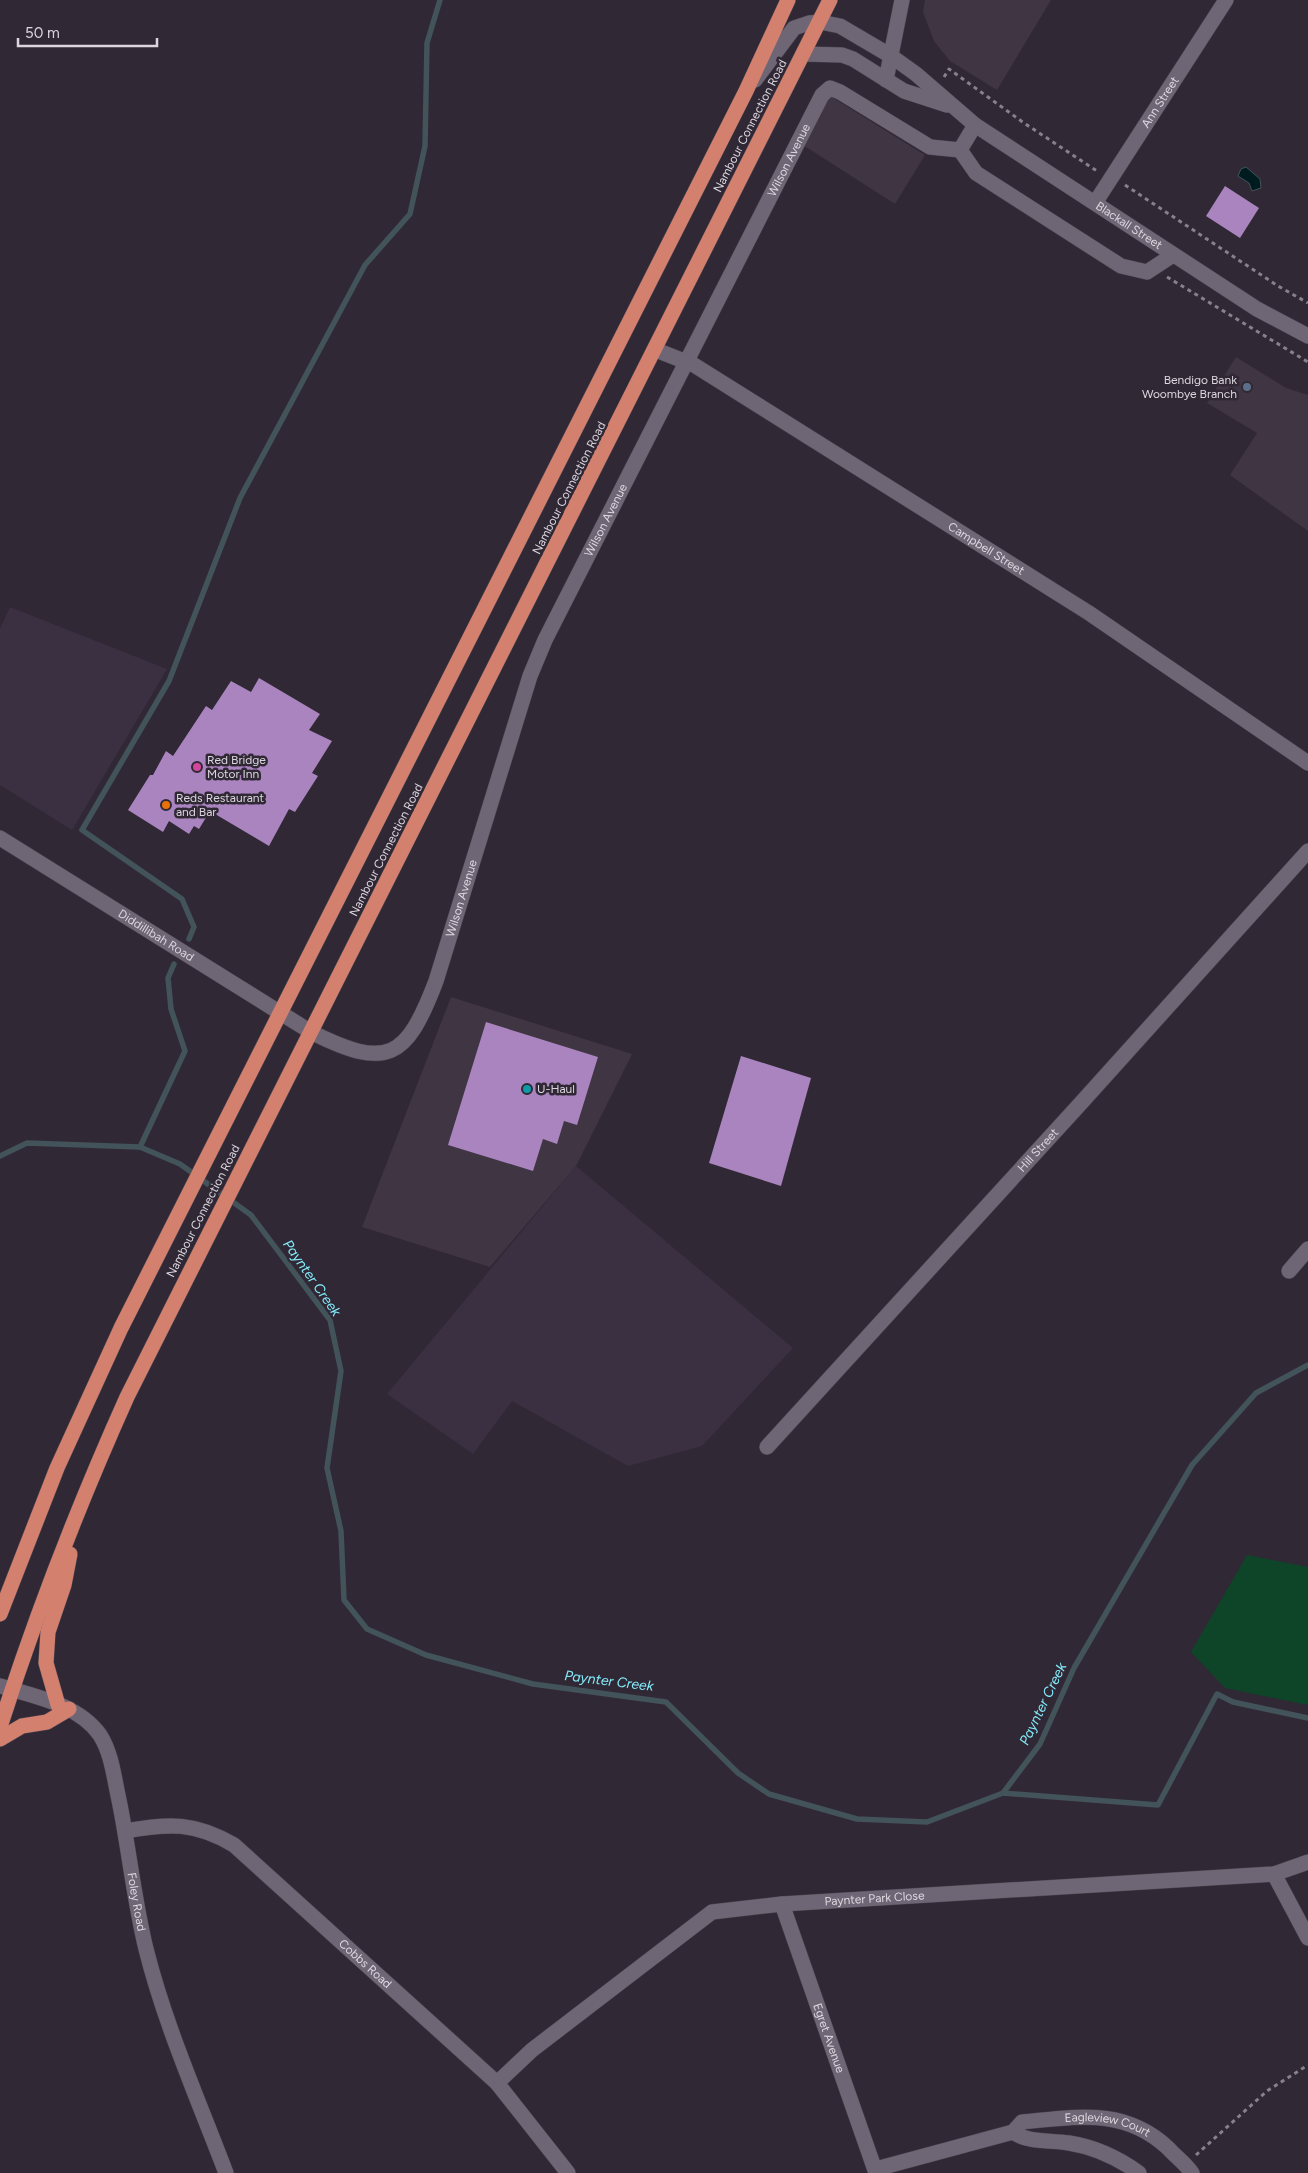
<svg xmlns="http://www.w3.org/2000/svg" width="1308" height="2173" font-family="Figtree,sans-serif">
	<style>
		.commercial { fill: #403543 }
		.built { fill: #3b2f42 }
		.green { fill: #0e4529 }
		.water { fill: #001b1f; stroke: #425359 }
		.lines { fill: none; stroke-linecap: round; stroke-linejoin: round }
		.stream { stroke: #425359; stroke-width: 5.5 }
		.building { fill: #a984be }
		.minor-casing { stroke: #4b444f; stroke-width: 16 }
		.highway-casing { stroke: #4b444f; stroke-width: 16 }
		.path { stroke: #87818b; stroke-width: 3; stroke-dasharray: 4 4; stroke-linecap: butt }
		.minor { stroke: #6f6675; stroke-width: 15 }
		.highway { stroke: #d3806e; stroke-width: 15 }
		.service-dot { fill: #5c6f8a; stroke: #302835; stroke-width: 2 }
		.hotel-dot { fill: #d1479c; stroke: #302835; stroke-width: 2 }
		.food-dot { fill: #e8710a; stroke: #302835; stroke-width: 2 }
		.culture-dot { fill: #0f9aa8; stroke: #302835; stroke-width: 2 }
		.labels { text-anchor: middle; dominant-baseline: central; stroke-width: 5; stroke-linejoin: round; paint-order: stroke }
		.street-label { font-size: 12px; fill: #dcd7df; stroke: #302835 }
		.poi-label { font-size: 12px; fill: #dcd7df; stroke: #302835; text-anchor: start }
		.water-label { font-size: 14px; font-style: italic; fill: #84ebfa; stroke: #302835 }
	</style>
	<rect width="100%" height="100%" fill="#302835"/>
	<!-- commercial -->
	<g class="commercial">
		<polygon points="925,0 1051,0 997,90 950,61 934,41 923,12"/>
		<polygon points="830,96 925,155 895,204 803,145"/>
		<polygon points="1236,357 1286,388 1308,395 1308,531 1230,475 1257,433 1207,403"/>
		<polygon points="451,997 632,1054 576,1166 490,1267 362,1227"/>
	</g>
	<!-- built -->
	<g class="built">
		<polygon points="10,607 167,669 72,830 0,785 0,629"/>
		<polygon points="576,1166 793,1348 702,1446 628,1466 512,1401 473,1454 387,1394"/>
	</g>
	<!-- green -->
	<polygon class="green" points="1247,1555 1308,1567 1308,1705 1225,1688 1191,1652"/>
	<!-- water -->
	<polygon class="water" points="1246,167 1260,179 1261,188 1252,191 1249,183 1238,176 1241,169"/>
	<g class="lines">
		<!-- stream -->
		<g class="stream">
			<polyline points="189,939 194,927 182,899 82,830 169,681 240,498 365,265 410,214 425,146 427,43 440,0"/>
			<polyline points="140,1147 185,1051 171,1009 168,978 174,964"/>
			<polyline points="0,1156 27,1143 140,1147 180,1164 251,1215 330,1320 341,1371 327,1468 341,1531 344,1600 367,1629 426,1655 533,1684 666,1702 738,1773 769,1794 857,1819 927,1822 1003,1793 1040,1744 1074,1668 1192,1465 1256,1393 1308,1365"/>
			<polyline points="1003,1793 1158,1805 1217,1694 1233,1702 1308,1718"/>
		</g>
	</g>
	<!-- building -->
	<g class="building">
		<polygon points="1225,186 1259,208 1240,238 1206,216"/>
		<polygon points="259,678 320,714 309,730 332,741 312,773 318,776 295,812 289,809 269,846 210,811 199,829 194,826 189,834 169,821 163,832 128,810 150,775 153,775 166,751 173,756 206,706 212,710 231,681 251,692"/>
		<polygon points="486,1022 598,1057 577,1125 564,1121 557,1144 543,1139 533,1171 448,1145"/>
		<polygon points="741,1056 811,1078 781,1186 709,1163"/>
	</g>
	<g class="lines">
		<defs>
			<g id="minor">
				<polyline points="803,54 842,55 853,59 904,91 947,105"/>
				<path id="s1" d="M755,80L794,28L809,23L820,22L840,26L891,56L916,74L975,125L1257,309L1308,336"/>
				<polyline points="886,80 902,0"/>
				<polyline points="960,150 976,173 1121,266 1147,272 1173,255"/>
				<path id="s2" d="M1095,203L1226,0"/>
				<path id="s3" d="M656,350L694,365L1089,613L1308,763"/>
				<path id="s4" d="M0,838L311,1032C387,1070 406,1060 436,981L530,676L545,640L822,95L830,88L840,92L930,147L960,150L975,125"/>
				<polyline points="1289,1271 1308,1249"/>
				<path id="s5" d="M767,1447L1081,1103L1308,851"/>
				<path id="s6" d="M0,1686C34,1696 78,1704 100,1735C112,1754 114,1778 119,1800C129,1849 134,1900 146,1949C165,2025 198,2099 226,2173"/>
				<path id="s7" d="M125,1831C169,1823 195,1822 234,1845L497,2083L568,2173"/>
				<polyline points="1274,1874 1308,1938"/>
				<path id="s8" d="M782,1904L876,2173"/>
				<path id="s9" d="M497,2083L532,2050L712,1912L782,1904L1274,1874L1308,1862"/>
				<path d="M1013,2132C1028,2143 1051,2140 1069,2143C1095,2147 1118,2158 1139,2173"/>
				<path id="s10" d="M876,2169L1013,2132L1022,2122C1076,2117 1124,2107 1168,2148C1176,2157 1185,2163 1192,2173"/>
			</g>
			<g id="highway">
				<polyline points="0,1614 57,1468 121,1328 746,91 788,0"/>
				<polyline points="58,1705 46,1663 48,1632 64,1585 70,1554"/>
				<path d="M0,1727C36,1614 79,1504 127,1397L830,0"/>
				<polyline points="0,1739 22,1726 47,1722 69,1709"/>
			</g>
		</defs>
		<!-- minor casing -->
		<use href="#minor" class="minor-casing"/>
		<!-- highway casing -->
		<use href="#highway" class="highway-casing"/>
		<!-- path -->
		<g class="path">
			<polyline points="944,77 949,69 1024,123 1097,171"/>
			<polyline points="1125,185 1278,286 1308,303"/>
			<polyline points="1167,277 1308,362"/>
			<polyline points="1196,2155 1267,2091 1308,2065"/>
		</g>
		<!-- minor -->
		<use href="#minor" class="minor"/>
		<!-- highway -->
		<use href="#highway" class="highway"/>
	</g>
	<!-- markers -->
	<circle class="service-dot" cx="1247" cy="387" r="5"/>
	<circle class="hotel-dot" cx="197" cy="767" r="5"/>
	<circle class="food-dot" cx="166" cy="805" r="5"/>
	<circle class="culture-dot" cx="527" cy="1089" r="5"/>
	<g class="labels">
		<!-- street labels -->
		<g class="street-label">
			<text stroke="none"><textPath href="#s2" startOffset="120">Ann Street</textPath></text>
			<text transform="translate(750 126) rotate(-63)">Nambour Connection Road</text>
			<text stroke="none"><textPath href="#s4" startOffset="1432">Wilson Avenue</textPath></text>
			<text stroke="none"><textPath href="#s1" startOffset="464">Blackall Street</textPath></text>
			<text transform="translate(569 488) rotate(-63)">Nambour Connection Road</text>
			<text stroke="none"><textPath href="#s4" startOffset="1028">Wilson Avenue</textPath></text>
			<text stroke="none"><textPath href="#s3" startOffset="386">Campbell Street</textPath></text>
			<text transform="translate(386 850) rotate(-63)">Nambour Connection Road</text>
			<text stroke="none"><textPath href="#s4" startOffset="622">Wilson Avenue</textPath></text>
			<text stroke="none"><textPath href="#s4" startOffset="184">Diddillibah Road</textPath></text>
			<text stroke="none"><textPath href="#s5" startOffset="402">Hill Street</textPath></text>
			<text transform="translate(203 1211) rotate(-63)">Nambour Connection Road</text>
			<text stroke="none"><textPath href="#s9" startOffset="438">Paynter Park Close</textPath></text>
			<text stroke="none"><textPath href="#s6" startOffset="285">Foley Road</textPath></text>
			<text stroke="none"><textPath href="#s7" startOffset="290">Cobbs Road</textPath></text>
			<text stroke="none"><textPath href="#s8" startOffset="142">Egret Avenue</textPath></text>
			<text stroke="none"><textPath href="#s10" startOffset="242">Eagleview Court</textPath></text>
		</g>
		<!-- poi labels -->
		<g class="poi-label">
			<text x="1237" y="380" text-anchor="end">Bendigo Bank<tspan x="1237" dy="14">Woombye Branch</tspan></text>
			<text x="207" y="760">Red Bridge<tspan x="207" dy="14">Motor Inn</tspan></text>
			<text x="176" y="798">Reds Restaurant<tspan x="176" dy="14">and Bar</tspan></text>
			<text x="537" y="1089">U-Haul</text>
		</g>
		<!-- water labels -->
		<g class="water-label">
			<text transform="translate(312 1278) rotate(55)">Paynter Creek</text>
			<text transform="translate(609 1681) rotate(7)">Paynter Creek</text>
			<text transform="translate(1043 1704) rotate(-64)">Paynter Creek</text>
		</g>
	</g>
	<!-- scale -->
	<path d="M18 38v8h139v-8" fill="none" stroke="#dcd7df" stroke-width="2.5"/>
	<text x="25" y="38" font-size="15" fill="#dcd7df" stroke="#302835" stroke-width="4" paint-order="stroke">50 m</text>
</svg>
